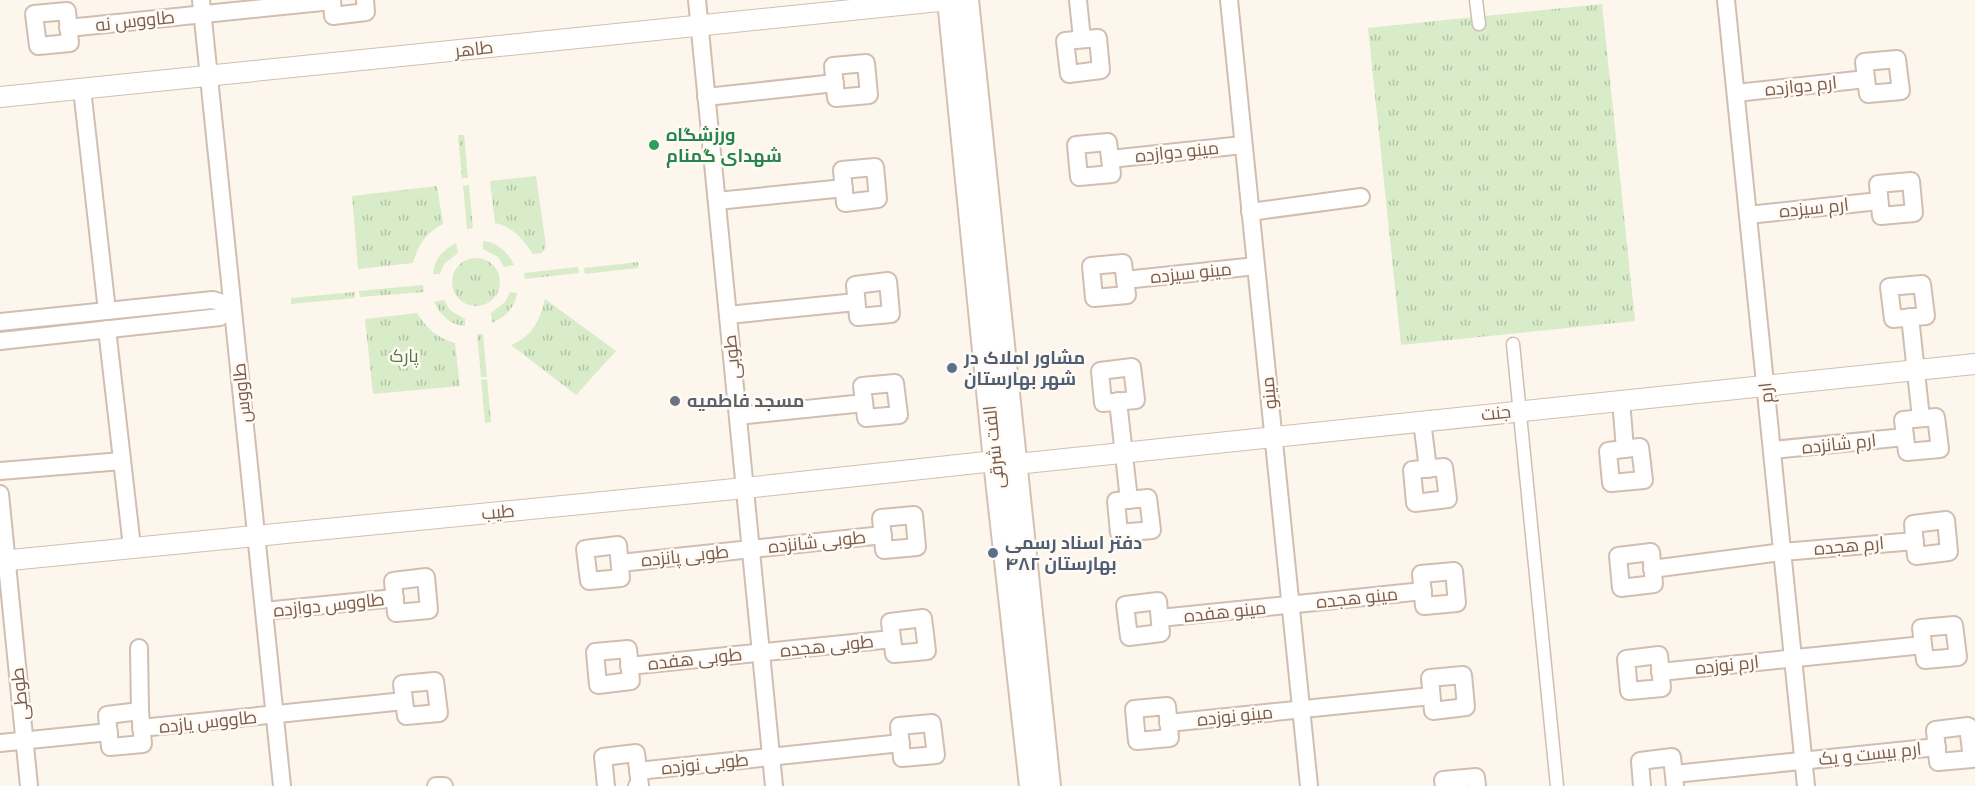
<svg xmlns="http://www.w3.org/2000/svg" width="1975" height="786" font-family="Karla,Cairo,sans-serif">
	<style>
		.park { fill: url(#park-tufts) }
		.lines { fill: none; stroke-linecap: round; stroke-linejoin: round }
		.pedestrian-casing { stroke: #d1beb0; stroke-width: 15 }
		.minor-casing { stroke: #d1beb0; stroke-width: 20 }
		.tertiary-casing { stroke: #d1beb0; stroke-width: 22 }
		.secondary-casing { stroke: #d6c0b0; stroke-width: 26 }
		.pedestrian { stroke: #fff; stroke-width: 12 }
		.minor { stroke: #fff; stroke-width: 16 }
		.tertiary { stroke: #fff; stroke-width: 20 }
		.secondary { stroke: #fff; stroke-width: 22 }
		.leisure-dot { fill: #2e9e5b; stroke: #fffaf3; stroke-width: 2 }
		.service-dot { fill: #5c6f8a; stroke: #fffaf3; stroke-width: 2 }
		.worship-dot { fill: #6b7280; stroke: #fffaf3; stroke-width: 2 }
		.labels { text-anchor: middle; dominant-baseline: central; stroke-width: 5; stroke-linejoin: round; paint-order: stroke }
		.street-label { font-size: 18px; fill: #7a5c4d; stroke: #fffaf3 }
		.leisure-label { font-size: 18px; font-weight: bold; fill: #27864d; stroke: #fffaf3; text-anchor: start }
		.park-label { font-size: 18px; fill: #537a41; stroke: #fffaf3 }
		.service-label { font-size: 18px; font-weight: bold; fill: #4e5e75; stroke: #fffaf3; text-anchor: start }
		.worship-label { font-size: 18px; font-weight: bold; fill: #5b616d; stroke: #fffaf3; text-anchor: start }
	</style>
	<defs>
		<pattern id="park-tufts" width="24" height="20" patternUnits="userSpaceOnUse" patternTransform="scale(1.5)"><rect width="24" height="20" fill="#d8ecc9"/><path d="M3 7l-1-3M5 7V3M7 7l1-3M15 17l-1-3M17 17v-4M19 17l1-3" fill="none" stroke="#b4c2a5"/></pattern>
	</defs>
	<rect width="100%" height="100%" fill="#fdf6ec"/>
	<!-- park -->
	<g class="park">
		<polygon points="1602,4 1635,321 1401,345 1368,28"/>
		<polygon points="458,135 464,135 468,178 462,178"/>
		<path d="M536,176L546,246L542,253L533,254C523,239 513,227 495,223L490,181Z"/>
		<polygon points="469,185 473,228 467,229 463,186"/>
		<path d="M437,186L443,224C426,233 418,245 413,263L358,269L352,196Z"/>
		<path d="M483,241C497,242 508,252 514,265L504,267L498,257L483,249Z"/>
		<path d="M456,243L458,253L444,264L440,274H433C434,259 443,250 456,243Z"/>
		<circle cx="476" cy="282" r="24"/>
		<polygon points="638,262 638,268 585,274 584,268"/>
		<polygon points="578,267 579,273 525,279 524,273"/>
		<polygon points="423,285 424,292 360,297 359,291"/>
		<polygon points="355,292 355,298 291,304 291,298"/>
		<path d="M510,292L517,293C515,308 505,317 492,323L491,313L505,302Z"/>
		<path d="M545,299L616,351L576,395L511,345C532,337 540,320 545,299Z"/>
		<path d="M444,300L450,310L465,319V326C450,325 440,315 434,302Z"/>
		<path d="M417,313C427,329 438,338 455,343L460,386L373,394L365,319Z"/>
		<polygon points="477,334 483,334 487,377 481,377"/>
		<polygon points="487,379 491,422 485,423 481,380"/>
	</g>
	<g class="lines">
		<defs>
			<g id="pedestrian">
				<polyline points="1476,0 1479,24"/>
				<polyline points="1513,344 1557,786"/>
			</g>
			<g id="minor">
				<polyline points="201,0 282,786"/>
				<polyline points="332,0 333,16 366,12 365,0"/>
				<polyline points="697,0 774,786"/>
				<polyline points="1078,0 1082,39"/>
				<polyline points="1229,0 1309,786"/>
				<polyline points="1726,0 1806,786"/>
				<polygon points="67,11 70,43 38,46 34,14"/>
				<polyline points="68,28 332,1"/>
				<polygon points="1098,38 1101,70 1069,74 1065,41"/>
				<polygon points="1897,59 1901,91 1868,94 1864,62"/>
				<polygon points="866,63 869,95 836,98 833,66"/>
				<polyline points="82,89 107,311"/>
				<polyline points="1736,93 1866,79"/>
				<polyline points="706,97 835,83"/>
				<polygon points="1108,142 1112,174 1079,177 1076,145"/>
				<polyline points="1110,159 1243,145"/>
				<polygon points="875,167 878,199 845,203 842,170"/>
				<polygon points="1911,181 1914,213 1881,216 1878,184"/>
				<polyline points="717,201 844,188"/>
				<polyline points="1250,212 1361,197"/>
				<polyline points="1748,215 1879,201"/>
				<polygon points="1123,263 1127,295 1094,298 1091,266"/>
				<polyline points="1125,280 1256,266"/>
				<polygon points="888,281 891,314 858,317 855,285"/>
				<polygon points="1922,284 1926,316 1893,319 1889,287"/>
				<polyline points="728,315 856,302"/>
				<polyline points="1910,317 1921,418"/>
				<polyline points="0,322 213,300 232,306"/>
				<polyline points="107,329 132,547"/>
				<polyline points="0,341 220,317 232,306"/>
				<polygon points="1132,367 1136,400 1103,403 1100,371"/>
				<polygon points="895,383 899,415 866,418 862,386"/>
				<polyline points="1621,400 1625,449"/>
				<polyline points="1118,401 1129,500"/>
				<polyline points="738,416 864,403"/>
				<polygon points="1936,417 1940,449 1907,452 1903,420"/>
				<polyline points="1422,421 1428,469"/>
				<polygon points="1640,447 1644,480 1611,483 1608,451"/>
				<polyline points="1772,450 1905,437"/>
				<polygon points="1444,467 1448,499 1415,503 1412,470"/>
				<polyline points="0,471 122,461"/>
				<polyline points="0,494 29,786"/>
				<polygon points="1148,498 1152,530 1119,533 1116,501"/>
				<polygon points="914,515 917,547 884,550 881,518"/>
				<polygon points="1946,520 1949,552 1916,556 1913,524"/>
				<polygon points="618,545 621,578 589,581 585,549"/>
				<polygon points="1651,552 1654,584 1621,588 1618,556"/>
				<polyline points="620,563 883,535"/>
				<polyline points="1652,569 1782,552 1915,541"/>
				<polygon points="1454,571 1457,603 1424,606 1421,574"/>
				<polygon points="426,577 429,610 396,613 393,581"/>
				<polygon points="1158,601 1161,633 1129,637 1125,605"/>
				<polyline points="264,611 395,598"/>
				<polygon points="923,618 927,651 894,654 890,622"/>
				<polyline points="1160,618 1423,591"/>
				<polygon points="1954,625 1958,657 1925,660 1921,628"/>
				<polyline points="139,648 140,711"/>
				<polygon points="628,649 631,681 598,685 595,652"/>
				<polygon points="1659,655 1662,688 1629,691 1626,659"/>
				<polyline points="629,666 892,639"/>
				<polyline points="1660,672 1923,645"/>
				<polygon points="1463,675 1466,707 1433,711 1430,678"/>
				<polygon points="435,681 439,713 406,716 402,684"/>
				<polygon points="1167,706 1170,738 1137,741 1134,709"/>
				<polygon points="140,711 143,744 110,747 107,715"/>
				<polygon points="932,723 936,755 902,758 899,726"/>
				<polyline points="1168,723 1431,696"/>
				<polygon points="1968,726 1972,759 1938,762 1935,730"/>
				<polyline points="141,728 404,701"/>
				<polyline points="0,743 109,732"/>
				<polyline points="638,771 901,743"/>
				<polyline points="1674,774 1937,747"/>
				<polyline points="436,786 444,786"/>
				<polyline points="606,786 603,757 636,753 640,786 637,786"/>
				<polyline points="1444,786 1443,780 1476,777 1477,786"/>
				<polyline points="1642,786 1640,761 1672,757 1675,786"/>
			</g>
			<g id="tertiary">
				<polyline points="0,97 949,0"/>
				<polyline points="1016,464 1975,364"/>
				<polyline points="0,561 745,488 995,461"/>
			</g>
			<g id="secondary">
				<polyline points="949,0 995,461 1031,786"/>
				<polyline points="967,0 1049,786"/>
			</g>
		</defs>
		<!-- pedestrian casing -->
		<use href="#pedestrian" class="pedestrian-casing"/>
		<!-- minor casing -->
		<use href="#minor" class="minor-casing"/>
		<!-- tertiary casing -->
		<use href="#tertiary" class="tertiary-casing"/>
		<!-- secondary casing -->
		<use href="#secondary" class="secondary-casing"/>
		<!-- pedestrian -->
		<use href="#pedestrian" class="pedestrian"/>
		<!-- minor -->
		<use href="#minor" class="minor"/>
		<!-- tertiary -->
		<use href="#tertiary" class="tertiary"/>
		<!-- secondary -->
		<use href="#secondary" class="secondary"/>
	</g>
	<!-- markers -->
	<circle class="leisure-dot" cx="654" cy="145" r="6"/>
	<g class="service-dot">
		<circle cx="952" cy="368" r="6"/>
		<circle cx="993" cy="553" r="6"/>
	</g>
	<circle class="worship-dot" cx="675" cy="401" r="6"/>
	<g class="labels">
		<!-- street labels -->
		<g class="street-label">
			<text transform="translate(135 21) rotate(-6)">طاووس نه</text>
			<text transform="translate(474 49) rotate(-6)">طاهر</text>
			<text transform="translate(1801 86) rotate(-6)">ارم دوازده</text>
			<text transform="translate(1177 152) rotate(-6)">مینو دوازده</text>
			<text transform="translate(1814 208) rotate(-6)">ارم سیزده</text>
			<text transform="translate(1191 273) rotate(-6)">مینو سیزده</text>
			<text transform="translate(732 357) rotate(-96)">طوبی</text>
			<text transform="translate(242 393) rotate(-96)">طاووس</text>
			<text transform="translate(1269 393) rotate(-96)">مینو</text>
			<text transform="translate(1766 393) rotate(-96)">ارم</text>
			<text transform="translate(1496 413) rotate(-6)">جنت</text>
			<text transform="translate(1839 444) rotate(-6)">ارم شانزده</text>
			<text transform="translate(994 447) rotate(-96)">الفت شرقی</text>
			<text transform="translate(498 512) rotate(-5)">طیب</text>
			<text transform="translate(817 542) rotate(-6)">طوبی شانزده</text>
			<text transform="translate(1849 546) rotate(-5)">ارم هجده</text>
			<text transform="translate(685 556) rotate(-6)">طوبی پانزده</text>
			<text transform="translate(1357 598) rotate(-6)">مینو هجده</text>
			<text transform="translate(329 605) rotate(-6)">طاووس دوازده</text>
			<text transform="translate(1225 612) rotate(-6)">مینو هفده</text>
			<text transform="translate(827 646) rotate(-6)">طوبی هجده</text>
			<text transform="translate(695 659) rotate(-6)">طوبی هفده</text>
			<text transform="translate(1727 665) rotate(-6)">ارم نوزده</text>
			<text transform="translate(20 694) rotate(-96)">طوطی</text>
			<text transform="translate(1235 716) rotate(-6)">مینو نوزده</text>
			<text transform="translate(208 722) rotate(-6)">طاووس یازده</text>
			<text transform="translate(1870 754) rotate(-6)">ارم بیست و یک</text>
			<text transform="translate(705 764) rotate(-6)">طوبی نوزده</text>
		</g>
		<!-- leisure labels -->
		<g class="leisure-label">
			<text x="666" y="135">ورزشگاه<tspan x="666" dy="21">شهدای گمنام</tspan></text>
		</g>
		<!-- park labels -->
		<g class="park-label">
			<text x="404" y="356">پارک</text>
		</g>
		<!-- service labels -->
		<g class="service-label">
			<text x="964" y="358">مشاور املاک در<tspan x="964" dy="21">شهر بهارستان</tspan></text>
			<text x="1005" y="543">دفتر اسناد رسمی<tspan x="1005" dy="21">۴۸۲ بهارستان</tspan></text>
		</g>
		<!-- worship labels -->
		<g class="worship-label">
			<text x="687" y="401">مسجد فاطمیه</text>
		</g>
	</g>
</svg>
